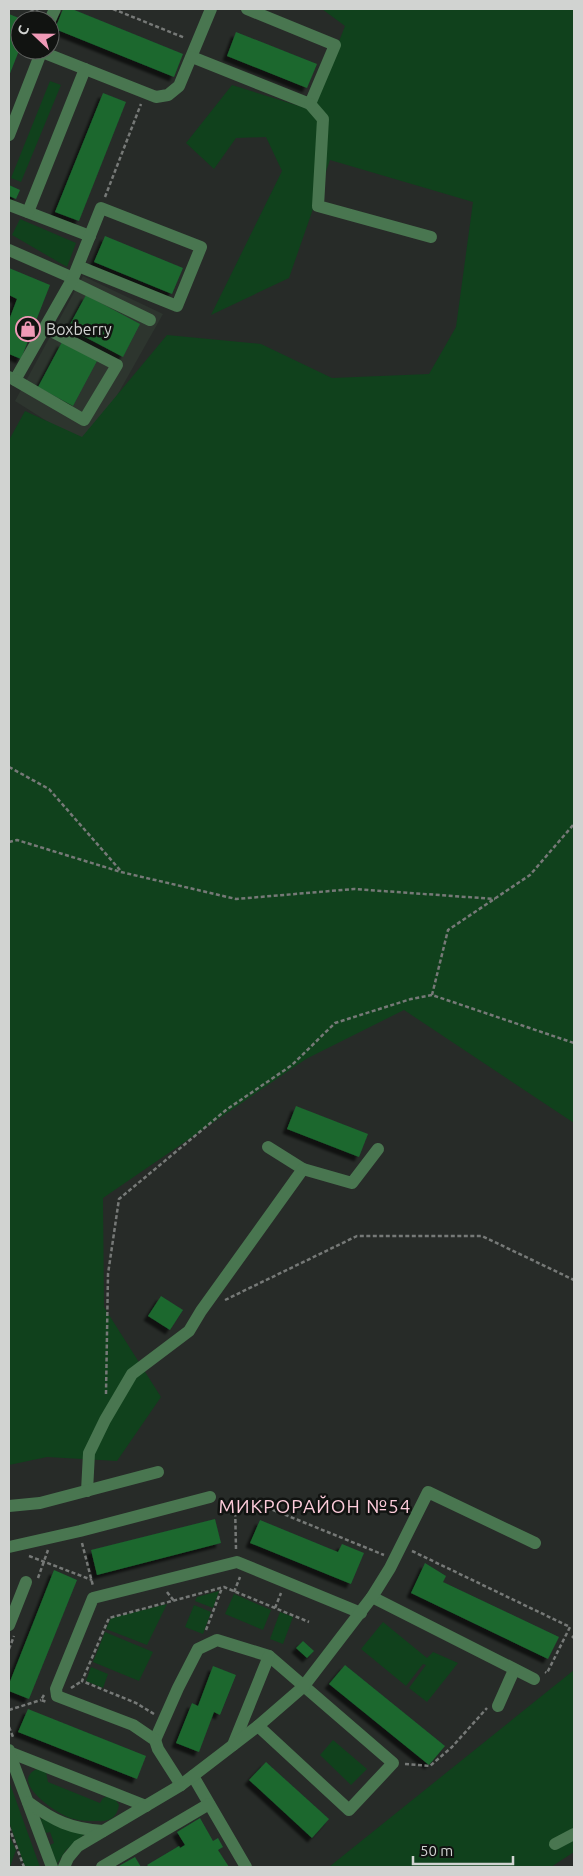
<svg xmlns="http://www.w3.org/2000/svg" width="583" height="1876" font-family="Ubuntu,sans-serif">
	<style>
		.built { fill: #2d352e }
		.green { fill: #10411c }
		.building { fill: #1b672f; filter: url(#shadow) }
		.lines { fill: none; stroke-linecap: round; stroke-linejoin: round }
		.path { stroke: #767977; stroke-width: 2.5; stroke-dasharray: 4 2.5; stroke-linecap: butt }
		.minor { stroke: #497650; stroke-width: 12 }
		.labels { text-anchor: middle; dominant-baseline: central; stroke-width: 5; stroke-linejoin: round; paint-order: stroke }
		.poi-label { font-size: 16px; fill: #d1d3d1; stroke: #111311; text-anchor: start }
		.quarter-label { font-size: 19px; letter-spacing: 1px; fill: #feccdb; stroke: #111311 }
	</style>
	<defs>
		<filter id="shadow"><feDropShadow dx="-4.5" dy="4.5" stdDeviation="1" flood-color="#0009"/></filter>
	</defs>
	<rect width="100%" height="100%" fill="#272b28"/>
	<!-- built -->
	<polygon class="built" points="83,276 163,314 88,447 15,401"/>
	<!-- green -->
	<g class="green">
		<polygon points="322,9 574,9 574,1123 404,1010 306,1059 103,1198 104,1307 161,1397 117,1461 47,1457 9,1465 9,440 25,411 82,437 167,335 261,344 332,378 429,374 456,327 473,202 330,160 289,278 211,315 282,171 266,137 236,138 214,169 186,143 232,85 312,110 345,26"/>
		<polygon points="50,81 61,85 21,182 11,178"/>
		<polygon points="20,219 76,243 67,267 12,235"/>
		<polygon points="219,1591 213,1608 195,1601 197,1597"/>
		<polygon points="234,1594 271,1610 263,1630 225,1614"/>
		<polygon points="167,1604 147,1645 106,1629 111,1618"/>
		<polygon points="194,1605 211,1612 203,1634 185,1627"/>
		<polygon points="280,1612 293,1617 283,1644 270,1639"/>
		<polygon points="383,1622 427,1658 433,1652 458,1663 427,1702 409,1688 426,1665 423,1664 406,1686 361,1649"/>
		<polygon points="105,1632 153,1652 139,1681 93,1662"/>
		<polygon points="91,1667 108,1674 103,1688 86,1681"/>
		<polygon points="574,1670 574,1852 551,1867 329,1867"/>
		<polygon points="333,1740 367,1769 351,1785 320,1755"/>
		<path d="M37,1769L46,1772L48,1782L100,1803L103,1798L108,1796L115,1799L119,1805C117,1818 109,1822 97,1821C88,1821 79,1821 70,1818C58,1814 8,1782 37,1769Z"/>
		<polygon points="9,1781 40,1867 25,1867 9,1822"/>
		<polygon points="40,1818 85,1834 66,1850 57,1864 50,1845 54,1843 50,1832 46,1833"/>
		<polygon points="9,1835 16,1850 10,1867 9,1867"/>
	</g>
	<!-- building -->
	<g class="building">
		<polygon points="63,9 72,9 183,54 174,77 55,29"/>
		<polygon points="9,14 24,20 20,20 20,48 9,76"/>
		<polygon points="236,32 317,64 307,88 227,56"/>
		<polygon points="103,93 126,102 79,221 55,212"/>
		<polygon points="9,185 20,190 16,199 9,196"/>
		<polygon points="105,236 183,268 172,294 94,262"/>
		<polygon points="9,268 50,285 21,359 9,354 9,320 17,299 9,295"/>
		<polygon points="86,295 140,324 123,357 68,328"/>
		<polygon points="62,342 97,361 73,406 38,387"/>
		<polygon points="296,1106 368,1134 359,1157 287,1129"/>
		<polygon points="161,1296 183,1310 170,1330 148,1316"/>
		<polygon points="215,1519 221,1543 97,1575 91,1550"/>
		<polygon points="260,1520 338,1552 342,1544 364,1553 351,1584 250,1543"/>
		<polygon points="425,1563 446,1576 443,1582 559,1637 548,1659 411,1593"/>
		<polygon points="54,1570 77,1580 29,1699 9,1691 9,1684"/>
		<polygon points="303,1641 314,1651 307,1658 296,1648"/>
		<polygon points="345,1665 445,1746 429,1765 329,1684"/>
		<polygon points="213,1666 236,1675 220,1715 214,1712 199,1752 176,1743 192,1703 198,1706"/>
		<polygon points="28,1709 146,1756 137,1779 18,1732"/>
		<polygon points="266,1762 329,1819 312,1838 249,1780"/>
		<polygon points="200,1818 213,1841 218,1838 223,1847 218,1850 229,1867 149,1867 147,1865 179,1846 180,1848 185,1845 177,1832"/>
		<polygon points="135,1857 141,1867 117,1867"/>
	</g>
	<g class="lines">
		<!-- path -->
		<g class="path">
			<polyline points="30,9 41,13"/>
			<polyline points="113,9 185,38"/>
			<polyline points="105,197 141,104"/>
			<polyline points="9,767 49,789 120,870"/>
			<polyline points="9,842 17,840 121,872 236,899 354,889 495,899"/>
			<polyline points="432,995 448,930 530,875 574,824"/>
			<polyline points="225,1300 357,1236 482,1236 574,1280"/>
			<polyline points="106,1394 108,1274 119,1199 226,1110 292,1065 335,1023 411,999 432,995 574,1043"/>
			<polyline points="82,1543 93,1586"/>
			<polyline points="236,1549 235,1503 266,1507 384,1555"/>
			<polyline points="412,1551 570,1627 547,1673 545,1672"/>
			<polyline points="29,1556 92,1580"/>
			<polyline points="38,1578 48,1550"/>
			<polyline points="167,1592 174,1601"/>
			<polyline points="234,1592 240,1577"/>
			<polyline points="275,1608 281,1593"/>
			<polyline points="206,1630 222,1588"/>
			<polyline points="572,1636 574,1638"/>
			<polyline points="9,1649 14,1636"/>
			<polyline points="71,1688 82,1681"/>
			<polyline points="44,1695 41,1700 47,1702"/>
			<polyline points="9,1710 41,1700"/>
			<polyline points="154,1714 136,1703 82,1681 109,1618 224,1587 309,1622"/>
			<polyline points="9,1727 13,1737"/>
			<polyline points="405,1764 430,1766 452,1747 487,1708"/>
			<polyline points="9,1827 24,1867"/>
		</g>
		<!-- minor -->
		<g class="minor">
			<polyline points="50,20 55,9"/>
			<polyline points="42,52 156,97 168,95 179,86 211,9"/>
			<polyline points="192,57 310,104 335,45 247,9"/>
			<polyline points="310,104 323,119 318,206 431,237"/>
			<polyline points="9,135 42,50"/>
			<polyline points="9,205 90,236"/>
			<polyline points="28,212 85,69"/>
			<polyline points="9,250 73,278"/>
			<polyline points="71,282 150,320"/>
			<polyline points="9,377 15,380 73,278 101,208 201,247 177,306 78,266"/>
			<polyline points="15,380 84,420 117,365 45,328"/>
			<polyline points="268,1147 303,1169 352,1183 378,1149"/>
			<polyline points="87,1491 89,1453 105,1420 132,1374 189,1331 201,1311 303,1169"/>
			<polyline points="9,1506 40,1503 158,1472"/>
			<polyline points="9,1547 80,1531 210,1497"/>
			<polyline points="372,1597 534,1679"/>
			<polyline points="9,1625 26,1582"/>
			<polyline points="498,1706 514,1670"/>
			<polyline points="155,1740 178,1688 198,1649 217,1640 269,1656 393,1763 349,1810 258,1726"/>
			<polyline points="233,1745 269,1656"/>
			<polyline points="9,1750 9,1752 146,1806"/>
			<polyline points="9,1752 52,1867"/>
			<polyline points="193,1776 246,1867"/>
			<polyline points="181,1785 158,1749 155,1740 133,1725 57,1696 56,1689 93,1598 237,1562 361,1613"/>
			<path d="M28,1802C54,1821 71,1829 103,1831"/>
			<polyline points="555,1844 574,1834"/>
			<polyline points="64,1867 68,1858 78,1846 181,1785 258,1726 303,1687 372,1597 390,1568 428,1492 535,1543"/>
			<polyline points="102,1867 209,1804"/>
		</g>
	</g>
	<!-- icons -->
	<defs>
		<symbol id="shop-ring" viewBox="-11 -11 22 22"><circle r="9.5" fill="#111311" stroke="#f09ab7" stroke-width="1.5"/><path d="M-5-2.5h2.3a2.7 3.5 0 0 1 5.4 0H5L5.5 6h-11ZM-1.5-2.5h3a1.5 2.3 0 0 0-3 0Z" fill="#f09ab7"/></symbol>
	</defs>
	<g fill-rule="evenodd">
		<use href="#shop-ring" x="14" y="315" width="28" height="28"/>
	</g>
	<g class="labels">
		<!-- poi labels -->
		<g class="poi-label">
			<text x="46" y="329">Boxberry</text>
		</g>
		<!-- quarter labels -->
		<g class="quarter-label">
			<text x="315" y="1506">МИКРОРАЙОН №54</text>
		</g>
	</g>
	<!-- border -->
	<rect width="583" height="1876" fill="none" stroke="#d1d3d1" stroke-width="20"/>
	<!-- north arrow -->
	<g transform="translate(35 35) rotate(292)"><circle r="24" fill="#111311" stroke="#5e605e"/>
	<path d="M0-4L9 19L0 12L-9 19Z" fill="#f09ab7"/>
	<text y="-8" font-size="14" font-weight="bold" text-anchor="middle" fill="#d1d3d1">С</text>
	</g>
	<!-- scale -->
	<path d="M413 1856v8h100v-8" fill="none" stroke="#d1d3d1" stroke-width="2.5"/>
	<text x="420" y="1856" font-size="15" fill="#d1d3d1" stroke="#111311" stroke-width="4" paint-order="stroke">50 m</text>
</svg>
